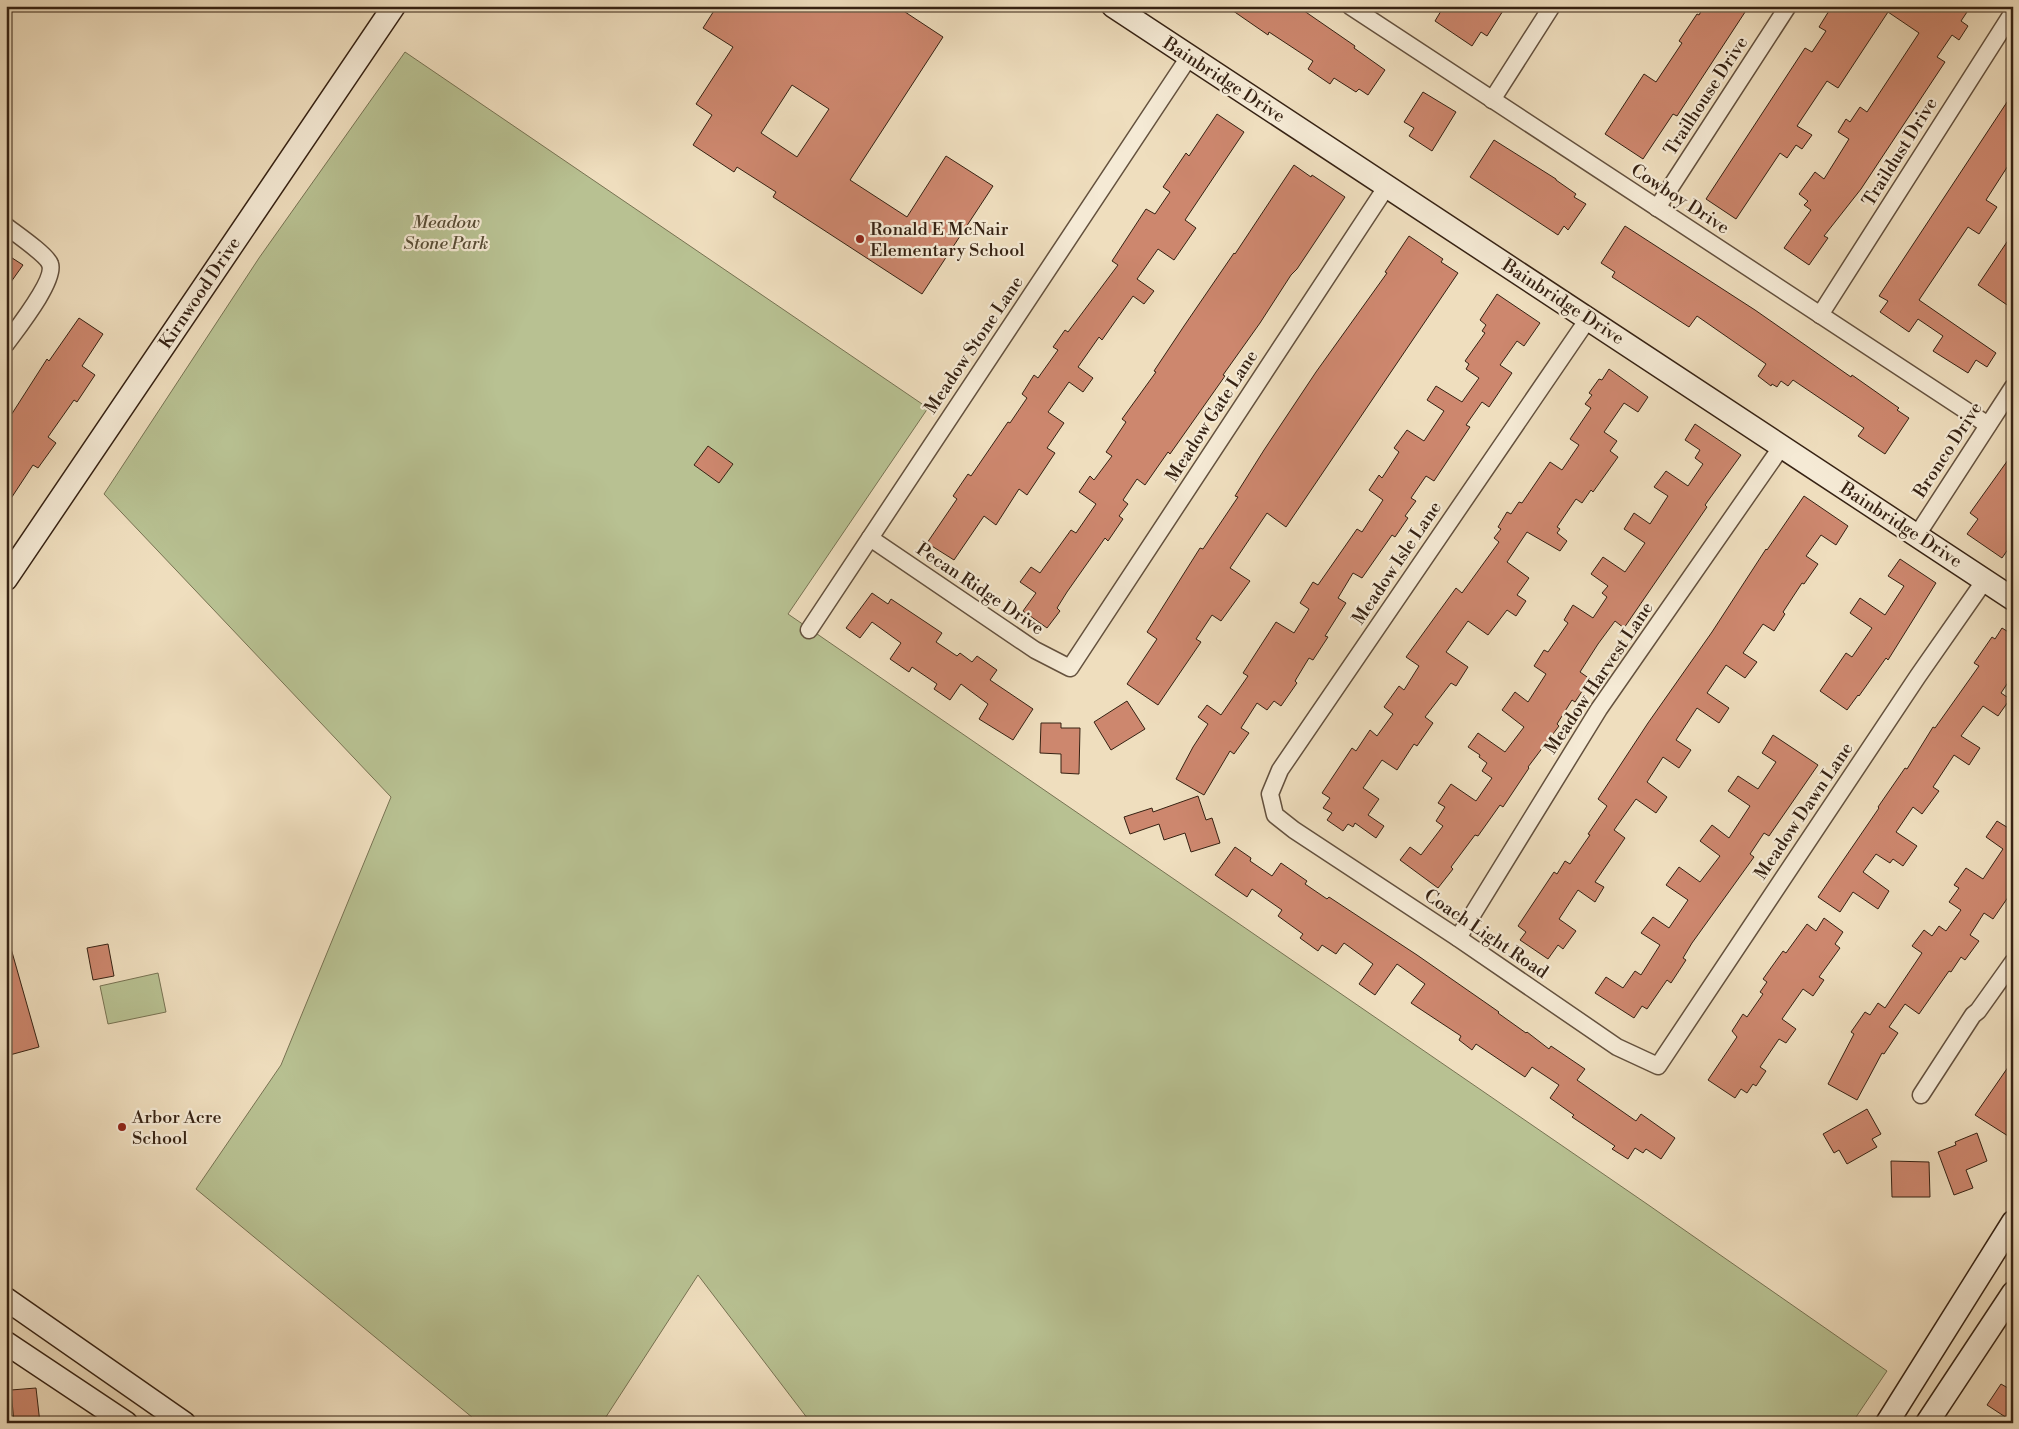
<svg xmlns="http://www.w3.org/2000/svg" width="2019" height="1429" font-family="'Libre Bodoni',serif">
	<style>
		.green { fill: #b8c192; stroke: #777252 }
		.building { fill: #cd876e; stroke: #362213; fill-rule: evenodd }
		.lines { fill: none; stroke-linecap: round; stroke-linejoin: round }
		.street-casing { stroke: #64513e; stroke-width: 19 }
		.secondary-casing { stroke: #362213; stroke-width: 25 }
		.street { stroke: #f5ead5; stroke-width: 16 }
		.secondary { stroke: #f5ead5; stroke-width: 22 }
		.poi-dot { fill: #8f2418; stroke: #f5ead5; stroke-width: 2 }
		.labels { text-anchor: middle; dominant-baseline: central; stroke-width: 4.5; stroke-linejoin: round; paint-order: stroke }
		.street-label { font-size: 18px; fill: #362213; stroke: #f5ead5 }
		.park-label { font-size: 18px; font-style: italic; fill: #564a33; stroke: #f5ead5 }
		.poi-label { font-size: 18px; fill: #362213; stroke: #f5ead5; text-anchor: start }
	</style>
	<rect width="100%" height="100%" fill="#efdebe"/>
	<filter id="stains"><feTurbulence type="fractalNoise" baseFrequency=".004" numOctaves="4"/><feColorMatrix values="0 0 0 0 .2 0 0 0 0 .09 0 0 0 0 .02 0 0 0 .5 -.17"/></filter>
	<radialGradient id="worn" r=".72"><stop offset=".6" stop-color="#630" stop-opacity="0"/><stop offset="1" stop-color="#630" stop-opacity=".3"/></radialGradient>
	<!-- green -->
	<g class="green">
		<polygon points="405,52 928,408 788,614 1647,1204 1887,1371 1852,1423 811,1423 698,1275 602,1423 479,1423 196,1189 281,1065 391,797 104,494 259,258"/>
		<polygon points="158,973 166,1012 108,1024 100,986"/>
	</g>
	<!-- building -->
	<g class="building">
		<path d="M717,6H896L943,37L850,180L907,217L946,156L993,186L922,294L773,197L776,192L737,167L734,172L693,145L712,115L696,104L733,47L703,28ZM792,85L829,109L797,157L761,133Z"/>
		<polygon points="1226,6 1297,6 1355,46 1354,48 1385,70 1368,95 1359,89 1356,92 1334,78 1330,84 1308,69 1313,61 1269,32 1268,35"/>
		<polygon points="1444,6 1506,6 1487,36 1481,32 1472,46 1435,21"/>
		<polygon points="1704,6 1749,6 1677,116 1673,114 1643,159 1605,134 1644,74 1656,82 1682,43 1679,41 1697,14 1699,15"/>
		<polygon points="1832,6 1971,6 1961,21 1968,26 1959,40 1952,35 1937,57 1945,62 1861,189 1824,236 1828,238 1809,265 1784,248 1811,210 1804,205 1808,201 1799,194 1815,172 1824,179 1849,139 1838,132 1846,119 1850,122 1860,107 1867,112 1919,33 1888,12 1838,88 1827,81 1797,126 1812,135 1802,149 1796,145 1787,158 1780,153 1736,219 1706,199 1805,48 1812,52 1826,31 1819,27"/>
		<polygon points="1423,92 1456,112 1432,151 1409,136 1414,128 1404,122"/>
		<polygon points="2013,93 2013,158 1986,200 1997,207 1979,234 1968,227 1919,300 1996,353 1987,367 1976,360 1968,373 1933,351 1943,336 1918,319 1909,332 1880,312 1888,301 1879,296"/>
		<polygon points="1217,114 1244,132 1185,220 1196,228 1174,260 1158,249 1137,279 1154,291 1144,304 1133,296 1102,340 1099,337 1078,367 1093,378 1083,392 1069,382 1048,412 1064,423 1047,448 1055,453 1027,495 1019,489 996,525 984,516 954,560 927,543 957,499 953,496 968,474 971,476 1008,422 1010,423 1027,398 1022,394 1034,375 1038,378 1058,350 1053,347 1065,330 1068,332 1118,265 1112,261 1146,209 1155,214 1170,192 1163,187 1186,153 1189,156"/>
		<polygon points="1494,140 1556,179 1556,180 1576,194 1574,197 1586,204 1568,230 1564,226 1558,235 1470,177"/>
		<polygon points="1294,165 1311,177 1312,175 1345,197 1297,269 1291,275 1260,323 1223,375 1225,376 1170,454 1168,452 1145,485 1137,479 1123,500 1128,504 1119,516 1123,519 1108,541 1105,538 1067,592 1057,608 1060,611 1047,628 1023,611 1036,593 1020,582 1031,567 1040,573 1071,530 1076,533 1096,504 1079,492 1090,476 1094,480 1112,456 1106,452 1126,422 1122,419 1156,372 1154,371 1184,326 1234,253 1235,254"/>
		<polygon points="1625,226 1755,310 1851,377 1852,375 1899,408 1897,410 1909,418 1885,454 1858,436 1864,428 1793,380 1788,386 1781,381 1777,387 1772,384 1771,386 1758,376 1766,364 1697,316 1689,327 1612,277 1615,272 1601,263"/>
		<polygon points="2013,233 2013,309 1978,285"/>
		<polygon points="1409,236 1443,259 1441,262 1458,273 1286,527 1267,513 1230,568 1250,581 1221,621 1212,615 1196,639 1201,642 1158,705 1127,684 1157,639 1147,632 1200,548 1203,549 1238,497 1235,496 1264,450 1316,372 1387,273 1385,272"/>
		<polygon points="6,254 23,265 6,289"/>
		<polygon points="1497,294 1540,323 1524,346 1517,341 1500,365 1512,373 1489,407 1482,402 1466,425 1470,427 1434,481 1426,476 1411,498 1416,501 1405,516 1408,518 1395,537 1392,535 1362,578 1353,573 1338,598 1346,603 1325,636 1328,637 1313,660 1309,658 1295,681 1297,683 1281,706 1274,701 1267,710 1257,703 1241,728 1249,733 1234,754 1230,751 1204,795 1176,779 1193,747 1208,724 1198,717 1207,705 1221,715 1248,676 1243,673 1276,622 1294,633 1309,609 1300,603 1313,582 1318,585 1357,529 1362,532 1383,500 1369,490 1379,475 1382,478 1399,452 1394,448 1407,430 1424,441 1444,411 1427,400 1436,386 1462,402 1479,378 1466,369 1469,364 1465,361 1485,333 1482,331 1486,325 1480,320"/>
		<polygon points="79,318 103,334 82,366 95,375 77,402 74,400 48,437 56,443 38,468 33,465 6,506 6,423 47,359 49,361"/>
		<polygon points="1609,369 1648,397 1638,412 1624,403 1604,432 1617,441 1610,451 1618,457 1593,492 1591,490 1582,503 1576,499 1557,527 1560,529 1557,533 1567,541 1560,551 1527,532 1507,562 1529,578 1517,595 1526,601 1516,616 1507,610 1488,635 1468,621 1446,652 1468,667 1456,686 1451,683 1425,717 1433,723 1417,746 1414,744 1397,770 1382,760 1363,788 1379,799 1368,815 1384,826 1376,838 1355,823 1353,827 1348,824 1343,831 1327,820 1332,813 1323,808 1330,798 1322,793 1352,748 1356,751 1370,730 1377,736 1393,714 1384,707 1399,686 1404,690 1419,666 1406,657 1456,588 1462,593 1499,542 1494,538 1501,529 1498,527 1507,512 1511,514 1519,502 1522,503 1550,462 1562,470 1579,445 1570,439 1591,408 1585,404 1592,395 1589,393 1599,379 1602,380"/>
		<polygon points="1695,424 1741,455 1705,505 1707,507 1624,628 1615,621 1598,644 1580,672 1590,679 1575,702 1572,700 1557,724 1559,726 1528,767 1529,768 1503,807 1500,805 1478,836 1475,835 1451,867 1453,869 1438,888 1400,860 1410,847 1421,855 1443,826 1436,821 1445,807 1438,803 1451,784 1476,801 1492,778 1482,771 1487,763 1479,757 1480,755 1468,747 1478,733 1505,752 1524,727 1502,710 1515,692 1528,702 1546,674 1534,666 1544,650 1548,652 1568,623 1564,620 1573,605 1593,618 1607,597 1602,593 1608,586 1591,574 1603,557 1625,572 1645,543 1624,529 1634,513 1650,524 1668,496 1654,487 1666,471 1688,486 1703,464 1695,458 1700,450 1685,440"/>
		<polygon points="708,446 733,464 719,483 694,465"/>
		<polygon points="2013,453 2013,542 2002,558 1967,534 1978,519 1970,513"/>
		<polygon points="1804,496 1848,526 1836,545 1821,535 1806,556 1818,564 1804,584 1802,583 1783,612 1785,614 1774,631 1763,624 1743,653 1757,662 1745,678 1726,665 1707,693 1729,708 1719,723 1697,708 1676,740 1691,750 1679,768 1663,757 1647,782 1667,797 1656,813 1636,799 1614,830 1625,838 1595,882 1604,887 1595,902 1578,890 1559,919 1576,931 1563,949 1558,945 1548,959 1520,940 1526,932 1518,926 1554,872 1557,874 1565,861 1570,864 1590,835 1588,834 1607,806 1598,799 1648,723 1712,632 1766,549 1767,550"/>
		<polygon points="1900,559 1936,583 1888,660 1886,658 1859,696 1858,695 1847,710 1820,691 1846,653 1852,657 1872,628 1850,613 1860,598 1885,615 1904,586 1888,576"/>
		<polygon points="872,593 888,604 891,599 942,633 936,642 957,656 960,653 972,662 977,656 997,670 990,680 1033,709 1013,740 979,719 988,704 961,684 950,700 934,689 937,684 912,667 909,672 890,659 901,643 872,622 860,638 846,628"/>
		<polygon points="2002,628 2013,635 2013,675 2001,693 2010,699 1998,716 1983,706 1961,736 1980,748 1969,765 1954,755 1933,787 1939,791 1922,814 1913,807 1896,832 1917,846 1903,866 1893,859 1890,863 1876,854 1863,872 1889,891 1878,909 1853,892 1840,912 1818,897 1879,808 1878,807 1905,768 1907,769 1933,727 1935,728 1979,666 1974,663 1992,637 1995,639"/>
		<polygon points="1127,701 1145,729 1111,750 1094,722"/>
		<polygon points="1041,723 1061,723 1061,728 1080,728 1079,774 1061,773 1061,754 1040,753"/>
		<polygon points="1773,735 1818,765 1769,836 1764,833 1750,854 1754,857 1692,943 1683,958 1686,960 1671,983 1667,980 1647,1009 1642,1006 1634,1018 1595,993 1606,977 1623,988 1635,971 1641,975 1660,945 1641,933 1653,917 1669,928 1688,900 1666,885 1679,867 1700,882 1720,856 1700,841 1712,825 1729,838 1750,806 1728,791 1738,776 1758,789 1776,762 1762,753"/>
		<polygon points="1198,796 1206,820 1212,818 1220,843 1191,852 1185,833 1164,840 1159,824 1130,834 1124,817 1152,808 1153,812"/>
		<polygon points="1997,821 2013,831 2013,890 1993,919 1984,913 1970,935 1979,941 1965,960 1961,957 1951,972 1949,971 1919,1014 1905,1004 1889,1027 1898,1033 1884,1054 1882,1053 1857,1100 1828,1084 1854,1034 1851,1032 1865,1012 1870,1015 1878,1003 1885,1008 1922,953 1912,946 1924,930 1932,936 1939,926 1946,931 1961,910 1949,902 1959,888 1954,885 1966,868 1983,879 2003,849 1986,837"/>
		<polygon points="1235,847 1251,858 1250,861 1272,876 1281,863 1307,881 1305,884 1327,899 1329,897 1417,955 1499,1012 1498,1013 1526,1033 1527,1032 1549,1049 1551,1046 1585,1069 1577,1080 1636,1121 1641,1114 1675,1138 1661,1159 1646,1149 1643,1153 1635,1148 1628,1159 1612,1149 1615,1146 1572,1117 1574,1115 1550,1098 1559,1085 1532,1067 1525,1077 1476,1044 1472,1050 1459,1040 1461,1036 1411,1003 1425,984 1397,964 1375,995 1359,984 1373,964 1344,943 1336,954 1322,945 1318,951 1300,938 1303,934 1278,916 1282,910 1252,889 1247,897 1215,875"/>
		<polygon points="1824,918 1843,932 1835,944 1840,948 1819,977 1824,980 1813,996 1803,989 1782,1019 1796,1029 1786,1043 1779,1039 1760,1067 1766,1071 1756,1086 1753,1084 1747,1093 1741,1089 1735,1098 1708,1080 1737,1037 1732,1031 1743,1014 1747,1017 1763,994 1760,992 1767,982 1763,979 1783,951 1786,953 1807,924 1816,931"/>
		<polygon points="108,944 114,976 93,980 87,948"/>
		<polygon points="6,945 10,945 39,1047 6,1056"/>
		<polygon points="2013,1060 2013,1129 2008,1136 1975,1115"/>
		<polygon points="1867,1109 1881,1134 1872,1139 1877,1147 1847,1164 1839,1150 1834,1153 1823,1134"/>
		<polygon points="1977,1133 1987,1161 1966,1170 1973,1188 1954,1195 1938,1152 1956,1145 1955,1142"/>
		<polygon points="1891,1161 1929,1162 1930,1197 1892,1197"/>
		<polygon points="2001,1384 2013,1391 2013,1422 1987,1405"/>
		<polygon points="36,1388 40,1423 14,1423 11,1390"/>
	</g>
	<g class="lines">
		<defs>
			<g id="street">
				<polyline points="1350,6 1988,425"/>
				<polyline points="1492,100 1552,6"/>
				<polyline points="1657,208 1788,6"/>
				<path d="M6,226C15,233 47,255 50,264C56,280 16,330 6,344"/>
				<polyline points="1820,315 2013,12"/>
				<polyline points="1588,319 1280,770 1270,794 1275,815 1294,830 1458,938 1617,1047 1658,1066 1918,676 1985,580"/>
				<polyline points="1917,535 2013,387"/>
				<polyline points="870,538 1035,650 1070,668 1387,186"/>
				<polyline points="809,630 1189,57"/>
				<polyline points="1458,938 1599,709 1782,446"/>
				<polyline points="1921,1095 1973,1015 1978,1011 2013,962"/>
			</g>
			<g id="secondary">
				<polyline points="1113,6 2013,599"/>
				<polyline points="6,579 394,6"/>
				<polyline points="6,1299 184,1423"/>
				<polyline points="6,1343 126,1423"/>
				<polyline points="1887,1423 2013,1222"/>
				<polyline points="1927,1423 2013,1293"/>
			</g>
		</defs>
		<!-- street casing -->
		<use href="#street" class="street-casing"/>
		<!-- secondary casing -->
		<use href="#secondary" class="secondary-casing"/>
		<!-- street -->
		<use href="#street" class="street"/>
		<!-- secondary -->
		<use href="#secondary" class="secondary"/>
	</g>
	<!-- markers -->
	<g class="poi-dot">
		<circle cx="860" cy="239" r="5"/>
		<circle cx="122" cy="1127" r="5"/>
	</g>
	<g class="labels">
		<!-- street labels -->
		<g class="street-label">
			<text transform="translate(1224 80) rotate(33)">Bainbridge Drive</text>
			<text transform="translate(1706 96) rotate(-57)">Trailhouse Drive</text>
			<text transform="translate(1900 152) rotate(-58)">Traildust Drive</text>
			<text transform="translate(1680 199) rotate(33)">Cowboy Drive</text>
			<text transform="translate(200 293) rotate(-56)">Kirnwood Drive</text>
			<text transform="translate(1563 302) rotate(33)">Bainbridge Drive</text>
			<text transform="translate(974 345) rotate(-56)">Meadow Stone Lane</text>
			<text transform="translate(1212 416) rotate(-57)">Meadow Gate Lane</text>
			<text transform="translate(1948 450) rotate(-57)">Bronco Drive</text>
			<text transform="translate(1901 525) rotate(33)">Bainbridge Drive</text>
			<text transform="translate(1397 563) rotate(-56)">Meadow Isle Lane</text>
			<text transform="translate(980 589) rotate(34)">Pecan Ridge Drive</text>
			<text transform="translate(1599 678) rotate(-56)">Meadow Harvest Lane</text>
			<text transform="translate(1804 811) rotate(-56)">Meadow Dawn Lane</text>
			<text transform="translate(1486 934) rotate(34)">Coach Light Road</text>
		</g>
		<!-- park labels -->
		<g class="park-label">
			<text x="446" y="222">Meadow<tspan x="446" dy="21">Stone Park</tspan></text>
		</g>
		<!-- poi labels -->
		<g class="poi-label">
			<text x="870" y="229">Ronald E McNair<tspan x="870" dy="21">Elementary School</tspan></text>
			<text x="132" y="1117">Arbor Acre<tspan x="132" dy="21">School</tspan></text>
		</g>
	</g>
	<!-- margin -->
	<rect width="2019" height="1429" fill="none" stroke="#efdebe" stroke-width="25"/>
	<rect x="8" y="8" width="2004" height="1414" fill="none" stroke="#362213" stroke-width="2.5"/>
	<rect x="12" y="12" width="1994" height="1404" fill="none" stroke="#362213"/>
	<rect width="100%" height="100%" filter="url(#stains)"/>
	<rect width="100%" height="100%" fill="url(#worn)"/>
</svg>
